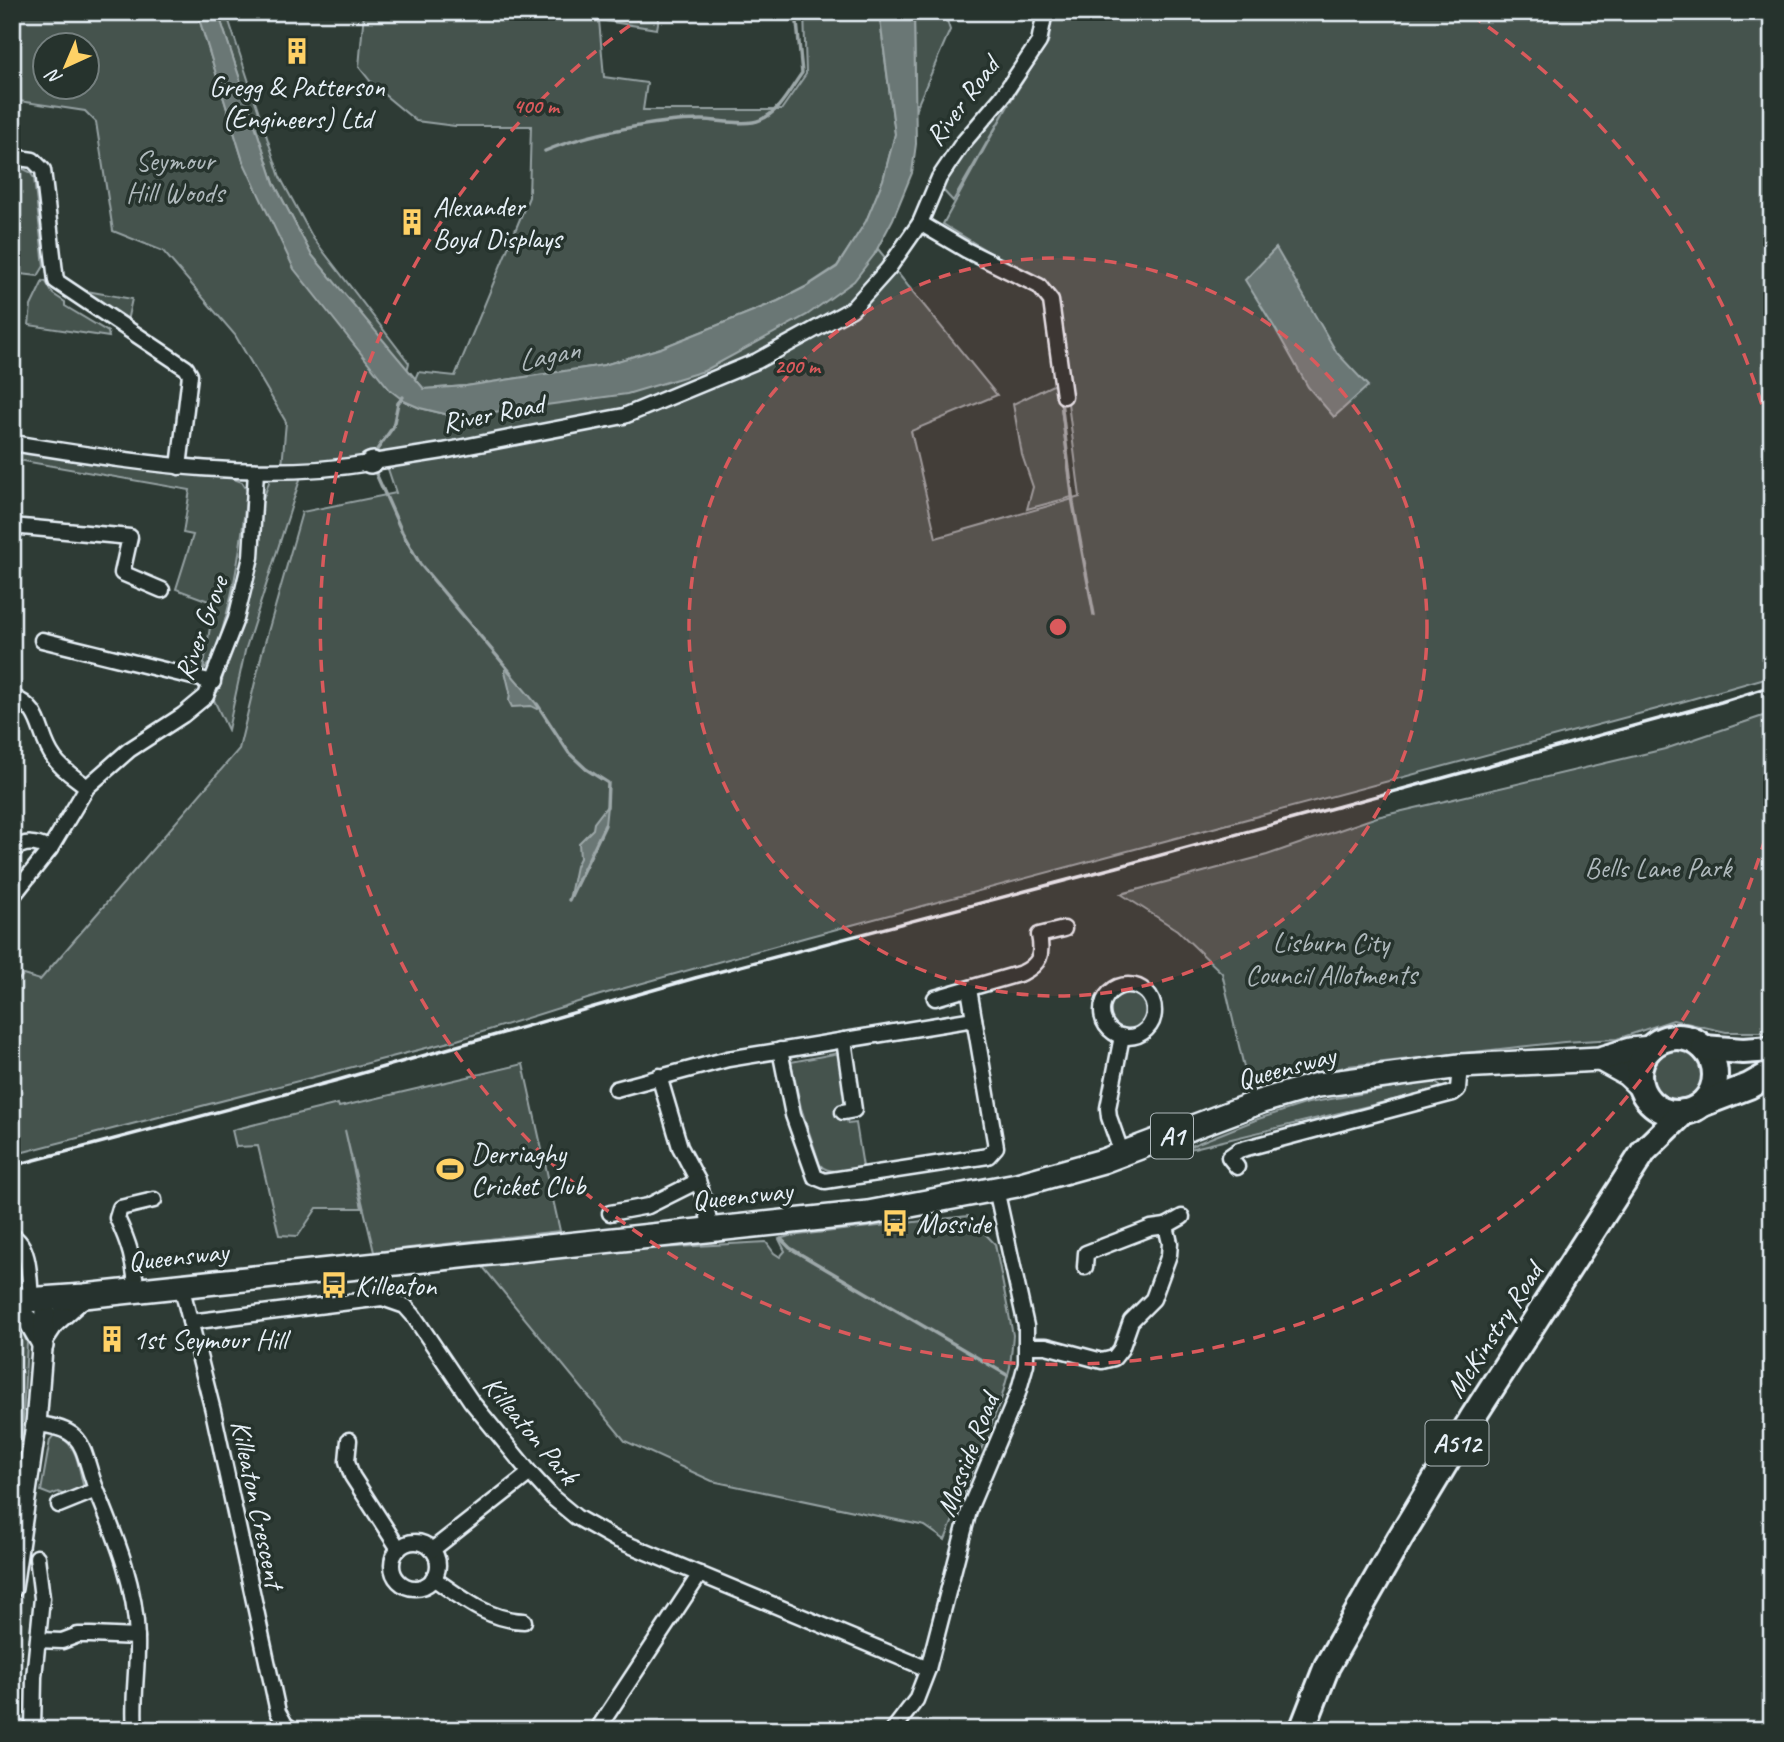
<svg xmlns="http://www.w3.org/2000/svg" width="1784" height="1742" font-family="Caveat,sans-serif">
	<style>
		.green { fill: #45524e; stroke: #96a2a3; stroke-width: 2; fill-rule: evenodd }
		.water { fill: #6b7775; stroke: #9da8a9; stroke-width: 2 }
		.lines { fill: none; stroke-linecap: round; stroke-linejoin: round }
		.stream { stroke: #9da8a9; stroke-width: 3.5 }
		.minor-casing { stroke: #e8f1f8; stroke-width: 19 }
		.tertiary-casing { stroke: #e8f1f8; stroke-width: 24 }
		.primary-casing { stroke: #e8f1f8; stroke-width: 28 }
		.trunk-casing { stroke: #e8f1f8; stroke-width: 30 }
		.minor { stroke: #26332d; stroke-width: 14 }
		.tertiary { stroke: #26332d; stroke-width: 19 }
		.primary { stroke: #26332d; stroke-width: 23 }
		.trunk { stroke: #26332d; stroke-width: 24 }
		.rail { stroke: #e8f1f8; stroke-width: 3.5 }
		.ring { fill: none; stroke: #da5a5c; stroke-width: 3.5; stroke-dasharray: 12 9 }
		.labels { text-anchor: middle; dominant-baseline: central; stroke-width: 7; stroke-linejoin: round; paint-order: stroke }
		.shield { fill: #26332d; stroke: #aeb8bb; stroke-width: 2 }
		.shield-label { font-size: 26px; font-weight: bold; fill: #e8f1f8 }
		.poi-label { font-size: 28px; fill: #e8f1f8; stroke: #26332d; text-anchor: start }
		.street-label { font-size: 28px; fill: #e8f1f8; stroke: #26332d }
		.park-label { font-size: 28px; fill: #afb9bc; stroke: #26332d }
		.water-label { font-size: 30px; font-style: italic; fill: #b0babd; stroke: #26332d }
		.centre { fill: #da5a5c; stroke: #26332d; stroke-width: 3.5 }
		.ring-label { font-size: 21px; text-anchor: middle; font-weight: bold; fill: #da5a5c; stroke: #26332d; stroke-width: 7; stroke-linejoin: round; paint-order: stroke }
	</style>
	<rect width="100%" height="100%" fill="#2e3b35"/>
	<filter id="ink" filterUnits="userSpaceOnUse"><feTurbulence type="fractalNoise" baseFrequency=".0143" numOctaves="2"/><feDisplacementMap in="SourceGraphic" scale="14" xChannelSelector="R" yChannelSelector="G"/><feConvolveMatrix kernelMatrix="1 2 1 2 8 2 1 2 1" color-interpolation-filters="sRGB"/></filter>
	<g filter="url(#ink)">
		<!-- green -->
		<g class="green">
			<path d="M12,12H197L243,161L404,401L420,408L457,417L704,371L753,343L874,255L878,249L997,395L911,431L936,538L1080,497L1055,301L1041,284L943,224L1009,104L953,201L941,188C958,154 983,123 1012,97L1010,102L1049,40L1052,12H1772V676L1657,709L807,937L600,995L457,1040L12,1155V987L23,975L40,980L239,749L262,653L302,512L396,493L386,463L304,467L245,651L228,730L213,698L219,689L244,613L253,574L262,503L271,476L282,466L286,422L235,335L163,251L113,231L96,122L85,111L12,100ZM46,46H88V88H46Z"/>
			<polygon points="218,12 226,12 280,177 313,238 409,363 407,371 311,254 274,183"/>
			<polygon points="364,12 660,12 657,29 599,20 604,77 647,83 643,110 781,110 806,74 804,12 879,12 895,134 883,180 866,222 837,266 805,287 778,301 661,348 604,365 466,386 424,389 415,379 418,372 455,376 529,197 531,126 455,126 416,121 375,87 359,67"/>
			<polygon points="914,12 944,12 950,30 915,111"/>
			<polygon points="17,166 30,172 34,178 44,266 38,276 12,273 12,225"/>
			<polygon points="43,281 46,282 53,294 65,302 65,306 108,332 109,337 29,325 31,306"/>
			<polygon points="81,290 132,299 127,321"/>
			<polygon points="1055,384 1061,407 1072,497 1027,509 1033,487 1022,455 1013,404"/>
			<path d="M12,448L231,478L242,482L247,490C242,539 236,584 222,631C217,646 215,659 203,670L214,603L176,589L193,535L183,533L190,490L12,459Z"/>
			<polygon points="1772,713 1772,1032 1726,1032 1673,1020 1617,1039 1564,1042 1348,1066 1250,1093 1222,973 1177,930 1121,894 1267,855 1377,817 1665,749"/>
			<circle cx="1128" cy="1013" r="20"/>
			<circle cx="1678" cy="1074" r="26"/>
			<path d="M839,1053L847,1102L840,1106L843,1119L847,1120L848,1124L856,1123L863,1167C850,1169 830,1176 820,1165L801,1108L791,1062Z"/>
			<polygon points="523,1064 560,1231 374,1252 345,1130 362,1208 317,1208 298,1236 279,1235 258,1146 236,1147 232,1130 338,1104 339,1107"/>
			<polygon points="1433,1081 1443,1088 1173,1153 1258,1119 1308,1103"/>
			<polygon points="968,1216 995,1244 1013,1335 1010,1367 1001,1400 945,1540 925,1526 712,1481 625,1441 483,1267 495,1263 642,1249 766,1242 774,1253 780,1257 785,1251 779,1239 789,1236"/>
			<polygon points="12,1318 21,1327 27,1343 20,1472 16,1484 12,1488 12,1447 18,1413 12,1395"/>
			<path d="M54,1435C79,1441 78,1469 84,1488L64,1495L58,1492L51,1495L41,1491L50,1440Z"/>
		</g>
		<!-- water -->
		<g class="water">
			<polygon points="197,12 218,12 274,183 311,254 424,389 466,386 604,365 661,348 778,301 806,287 837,267 866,221 883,180 895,134 879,12 914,12 916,144 912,173 893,219 874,255 854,281 807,315 704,371 627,394 457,417 420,408 404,401 390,390 294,269 243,161"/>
			<polygon points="1276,248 1337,353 1368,386 1334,417 1308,387 1276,330 1245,280"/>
			<polygon points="506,668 539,707 537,709 531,706 512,707 509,701 510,692 505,671"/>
			<polygon points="607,806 605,825 569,900 576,866 580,858 579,843 593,829 594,823"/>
		</g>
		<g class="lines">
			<!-- stream -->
			<g class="stream">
				<path d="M545,151C585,134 657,120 702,120C717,120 748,126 760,120C780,112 790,89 802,73L796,12"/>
				<polyline points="1061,401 1073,503 1094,615"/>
				<polyline points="374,454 393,427 398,403 403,397"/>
				<polyline points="373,467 402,532 420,564 512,674"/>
				<polyline points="537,704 569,753 586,769 608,783 607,807"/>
				<polyline points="569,900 605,825"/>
				<polyline points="781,1239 790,1248 1007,1375"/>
			</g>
			<defs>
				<g id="minor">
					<polyline points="12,157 33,160 43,170 56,281 186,368 190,375 179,467"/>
					<polyline points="920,223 966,250 1039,286 1051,301 1064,396"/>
					<path d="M12,443C130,461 251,483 370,463"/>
					<polyline points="373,462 443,451 624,416 757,361 852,309 888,269 920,223 939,178 962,144 1002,97 1039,42 1045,12"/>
					<polyline points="12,526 130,537 122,573 162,590"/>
					<polyline points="42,640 213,682"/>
					<path d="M12,697C44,708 37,735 54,758C62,770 76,778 87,787"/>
					<path d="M12,851C25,840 36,843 50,849"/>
					<polyline points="12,897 50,849 87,787 129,750 183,715 206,696 236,619 251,557 256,471"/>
					<circle cx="1128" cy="1011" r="26"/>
					<path d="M935,998L1022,973C1040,964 1043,955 1039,935L1064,929"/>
					<polyline points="780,1050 793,1115 815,1177 825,1181 988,1156 996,1147 969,989"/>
					<polyline points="659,1076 680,1147 698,1181 706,1204 710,1228"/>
					<polyline points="616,1089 728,1059 974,1019"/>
					<polyline points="843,1112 854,1110 844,1040"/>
					<polyline points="1122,1154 1109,1117 1108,1108 1122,1036"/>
					<polyline points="1237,1167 1229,1157 1239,1150 1453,1093 1458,1089 1460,1066"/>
					<polyline points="610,1213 648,1206 698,1181"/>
					<polyline points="1166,1226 1182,1217"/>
					<path d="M12,1236C31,1246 29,1280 31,1299"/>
					<polyline points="181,1285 213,1411 278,1712 285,1724 293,1730"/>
					<path d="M136,1290C135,1263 129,1243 117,1218L120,1208L154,1200"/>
					<polyline points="190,1322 382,1298 405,1306 413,1315 471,1401 530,1473 553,1498 576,1517 615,1539 928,1669"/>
					<polyline points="1028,1346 1046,1346 1102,1361 1114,1358 1121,1349 1131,1321 1153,1299 1169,1255 1170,1243 1166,1226 1151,1228 1086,1253 1085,1267"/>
					<path d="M36,1424C90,1429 80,1450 97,1491C117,1540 136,1586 137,1639C138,1669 132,1700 135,1730"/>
					<polyline points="349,1440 347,1461 352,1476 399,1549"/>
					<polyline points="59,1505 96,1490"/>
					<circle cx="415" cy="1565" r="23"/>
					<polyline points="432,1550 530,1473"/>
					<path d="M433,1578C462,1598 488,1620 524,1621"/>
					<polyline points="38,1640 62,1641 78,1635 91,1635 137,1637"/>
					<polyline points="33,1730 34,1677 42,1598 37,1557"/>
					<polyline points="597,1730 700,1574"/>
					<polyline points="893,1730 916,1700 928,1669 970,1507 1018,1393 1026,1364 1026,1326 996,1189"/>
				</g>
				<g id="tertiary">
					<polyline points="370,463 373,462"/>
					<polyline points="12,1306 28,1320 43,1346"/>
					<polyline points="44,1338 54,1323 84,1296"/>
					<polyline points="12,1588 36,1424 46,1298"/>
				</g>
				<g id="primary">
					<polyline points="1600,1059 1627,1074 1641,1087"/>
					<polyline points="12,1301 84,1296 868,1213 1017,1185 1103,1161 1262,1101 1317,1085 1460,1066 1600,1059 1630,1050 1651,1048"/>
				</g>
				<g id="trunk">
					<circle cx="1677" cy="1075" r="38"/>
					<polyline points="1704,1048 1743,1051 1772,1049"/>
					<polyline points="1702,1104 1749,1086 1772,1073"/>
					<polyline points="1302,1730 1327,1666 1400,1538 1473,1417 1644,1151 1684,1112"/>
				</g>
			</defs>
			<!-- minor casing -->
			<use href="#minor" class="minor-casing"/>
			<!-- tertiary casing -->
			<use href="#tertiary" class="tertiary-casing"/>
			<!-- primary casing -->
			<use href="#primary" class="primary-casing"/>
			<!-- trunk casing -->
			<use href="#trunk" class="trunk-casing"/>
			<!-- minor -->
			<use href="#minor" class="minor"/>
			<!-- tertiary -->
			<use href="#tertiary" class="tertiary"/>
			<!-- primary -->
			<use href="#primary" class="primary"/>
			<!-- trunk -->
			<use href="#trunk" class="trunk"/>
			<!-- rail -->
			<polyline class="rail" points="12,1166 338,1080 695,978 1117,867 1721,702 1772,686"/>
		</g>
	</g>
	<!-- distance rings -->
	<circle cx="1058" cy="627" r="369" fill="#da5a5c" fill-opacity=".12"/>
	<g class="ring">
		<circle cx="1058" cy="627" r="369"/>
		<path d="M1771 818A738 738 0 1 1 645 15M1471 15A738 738 0 0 1 1771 436"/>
	</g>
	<!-- icons -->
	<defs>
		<symbol id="building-bare" viewBox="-9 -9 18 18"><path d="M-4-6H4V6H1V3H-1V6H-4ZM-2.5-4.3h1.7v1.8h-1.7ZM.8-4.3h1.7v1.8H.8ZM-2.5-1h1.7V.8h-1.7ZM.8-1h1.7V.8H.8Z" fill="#ffd166" stroke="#26332d" stroke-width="2.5" paint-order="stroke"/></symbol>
		<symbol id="stadium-bare" viewBox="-9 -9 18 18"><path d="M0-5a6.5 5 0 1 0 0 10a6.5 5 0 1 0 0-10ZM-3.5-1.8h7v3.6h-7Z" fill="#ffd166" stroke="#26332d" stroke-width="2.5" paint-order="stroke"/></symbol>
		<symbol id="bus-bare" viewBox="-9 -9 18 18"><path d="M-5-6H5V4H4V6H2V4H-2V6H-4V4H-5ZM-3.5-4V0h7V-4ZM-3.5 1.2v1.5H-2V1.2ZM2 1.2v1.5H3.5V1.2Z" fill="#ffd166" stroke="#26332d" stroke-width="2.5" paint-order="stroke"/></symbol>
	</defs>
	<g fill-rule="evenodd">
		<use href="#building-bare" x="278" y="32" width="38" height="38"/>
		<use href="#building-bare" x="393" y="203" width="38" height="38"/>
		<use href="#stadium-bare" x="431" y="1150" width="38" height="38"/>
		<use href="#bus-bare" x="876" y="1204" width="38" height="38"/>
		<use href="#bus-bare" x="315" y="1266" width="38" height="38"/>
		<use href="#building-bare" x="93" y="1320" width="38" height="38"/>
	</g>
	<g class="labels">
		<!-- shield labels -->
		<g class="shield">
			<rect x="1151" y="1113.5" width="42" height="45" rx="5"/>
			<rect x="1425.5" y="1420.5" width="63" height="45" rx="5"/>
		</g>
		<g class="shield-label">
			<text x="1172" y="1136">A1</text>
			<text x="1457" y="1443">A512</text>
		</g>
		<!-- poi labels -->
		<g class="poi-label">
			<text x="297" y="86" text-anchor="middle">Gregg &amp; Patterson<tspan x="297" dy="32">(Engineers) Ltd</tspan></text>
			<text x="433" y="206">Alexander<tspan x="433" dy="32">Boyd Displays</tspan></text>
			<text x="471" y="1153">Derriaghy<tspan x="471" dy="32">Cricket Club</tspan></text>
			<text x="916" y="1223">Mosside</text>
			<text x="355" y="1285">Killeaton</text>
			<text x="133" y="1339">1st Seymour Hill</text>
		</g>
		<!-- street labels -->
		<g class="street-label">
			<text transform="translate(962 101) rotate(-53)">River Road</text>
			<text transform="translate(493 413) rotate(-11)">River Road</text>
			<text transform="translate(201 628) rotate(-70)">River Grove</text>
			<text transform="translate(1286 1067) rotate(-15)">Queensway</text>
			<text transform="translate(742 1195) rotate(-6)">Queensway</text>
			<text transform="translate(178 1256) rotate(-6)">Queensway</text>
			<text transform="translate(1494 1330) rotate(-57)">McKinstry Road</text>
			<text transform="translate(531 1430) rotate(50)">Killeaton Park</text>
			<text transform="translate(967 1455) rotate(-69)">Mosside Road</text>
			<text transform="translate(258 1504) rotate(78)">Killeaton Crescent</text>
		</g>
		<!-- park labels -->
		<g class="park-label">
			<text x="175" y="160">Seymour<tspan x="175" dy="32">Hill Woods</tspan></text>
			<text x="1658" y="867">Bells Lane Park</text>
			<text x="1331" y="942">Lisburn City<tspan x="1331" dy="32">Council Allotments</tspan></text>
		</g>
		<!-- water labels -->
		<g class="water-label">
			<text transform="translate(548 355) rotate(-12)">Lagan</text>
		</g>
	</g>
	<circle cx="1058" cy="627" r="10" class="centre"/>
	<g class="ring-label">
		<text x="536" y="113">400 m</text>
		<text x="797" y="373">200 m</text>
	</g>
	<!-- margin -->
	<rect width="1784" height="1742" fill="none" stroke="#26332d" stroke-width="42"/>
	<rect x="21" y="21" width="1742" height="1700" fill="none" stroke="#e8f1f8" stroke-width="2.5" filter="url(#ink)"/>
	<!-- north arrow -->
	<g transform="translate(66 66) rotate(224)"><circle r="33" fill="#26332d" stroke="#747f7e" stroke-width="2"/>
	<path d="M0-5L12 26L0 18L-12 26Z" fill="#ffd166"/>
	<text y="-10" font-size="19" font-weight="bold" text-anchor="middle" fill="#e8f1f8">N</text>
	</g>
</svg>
